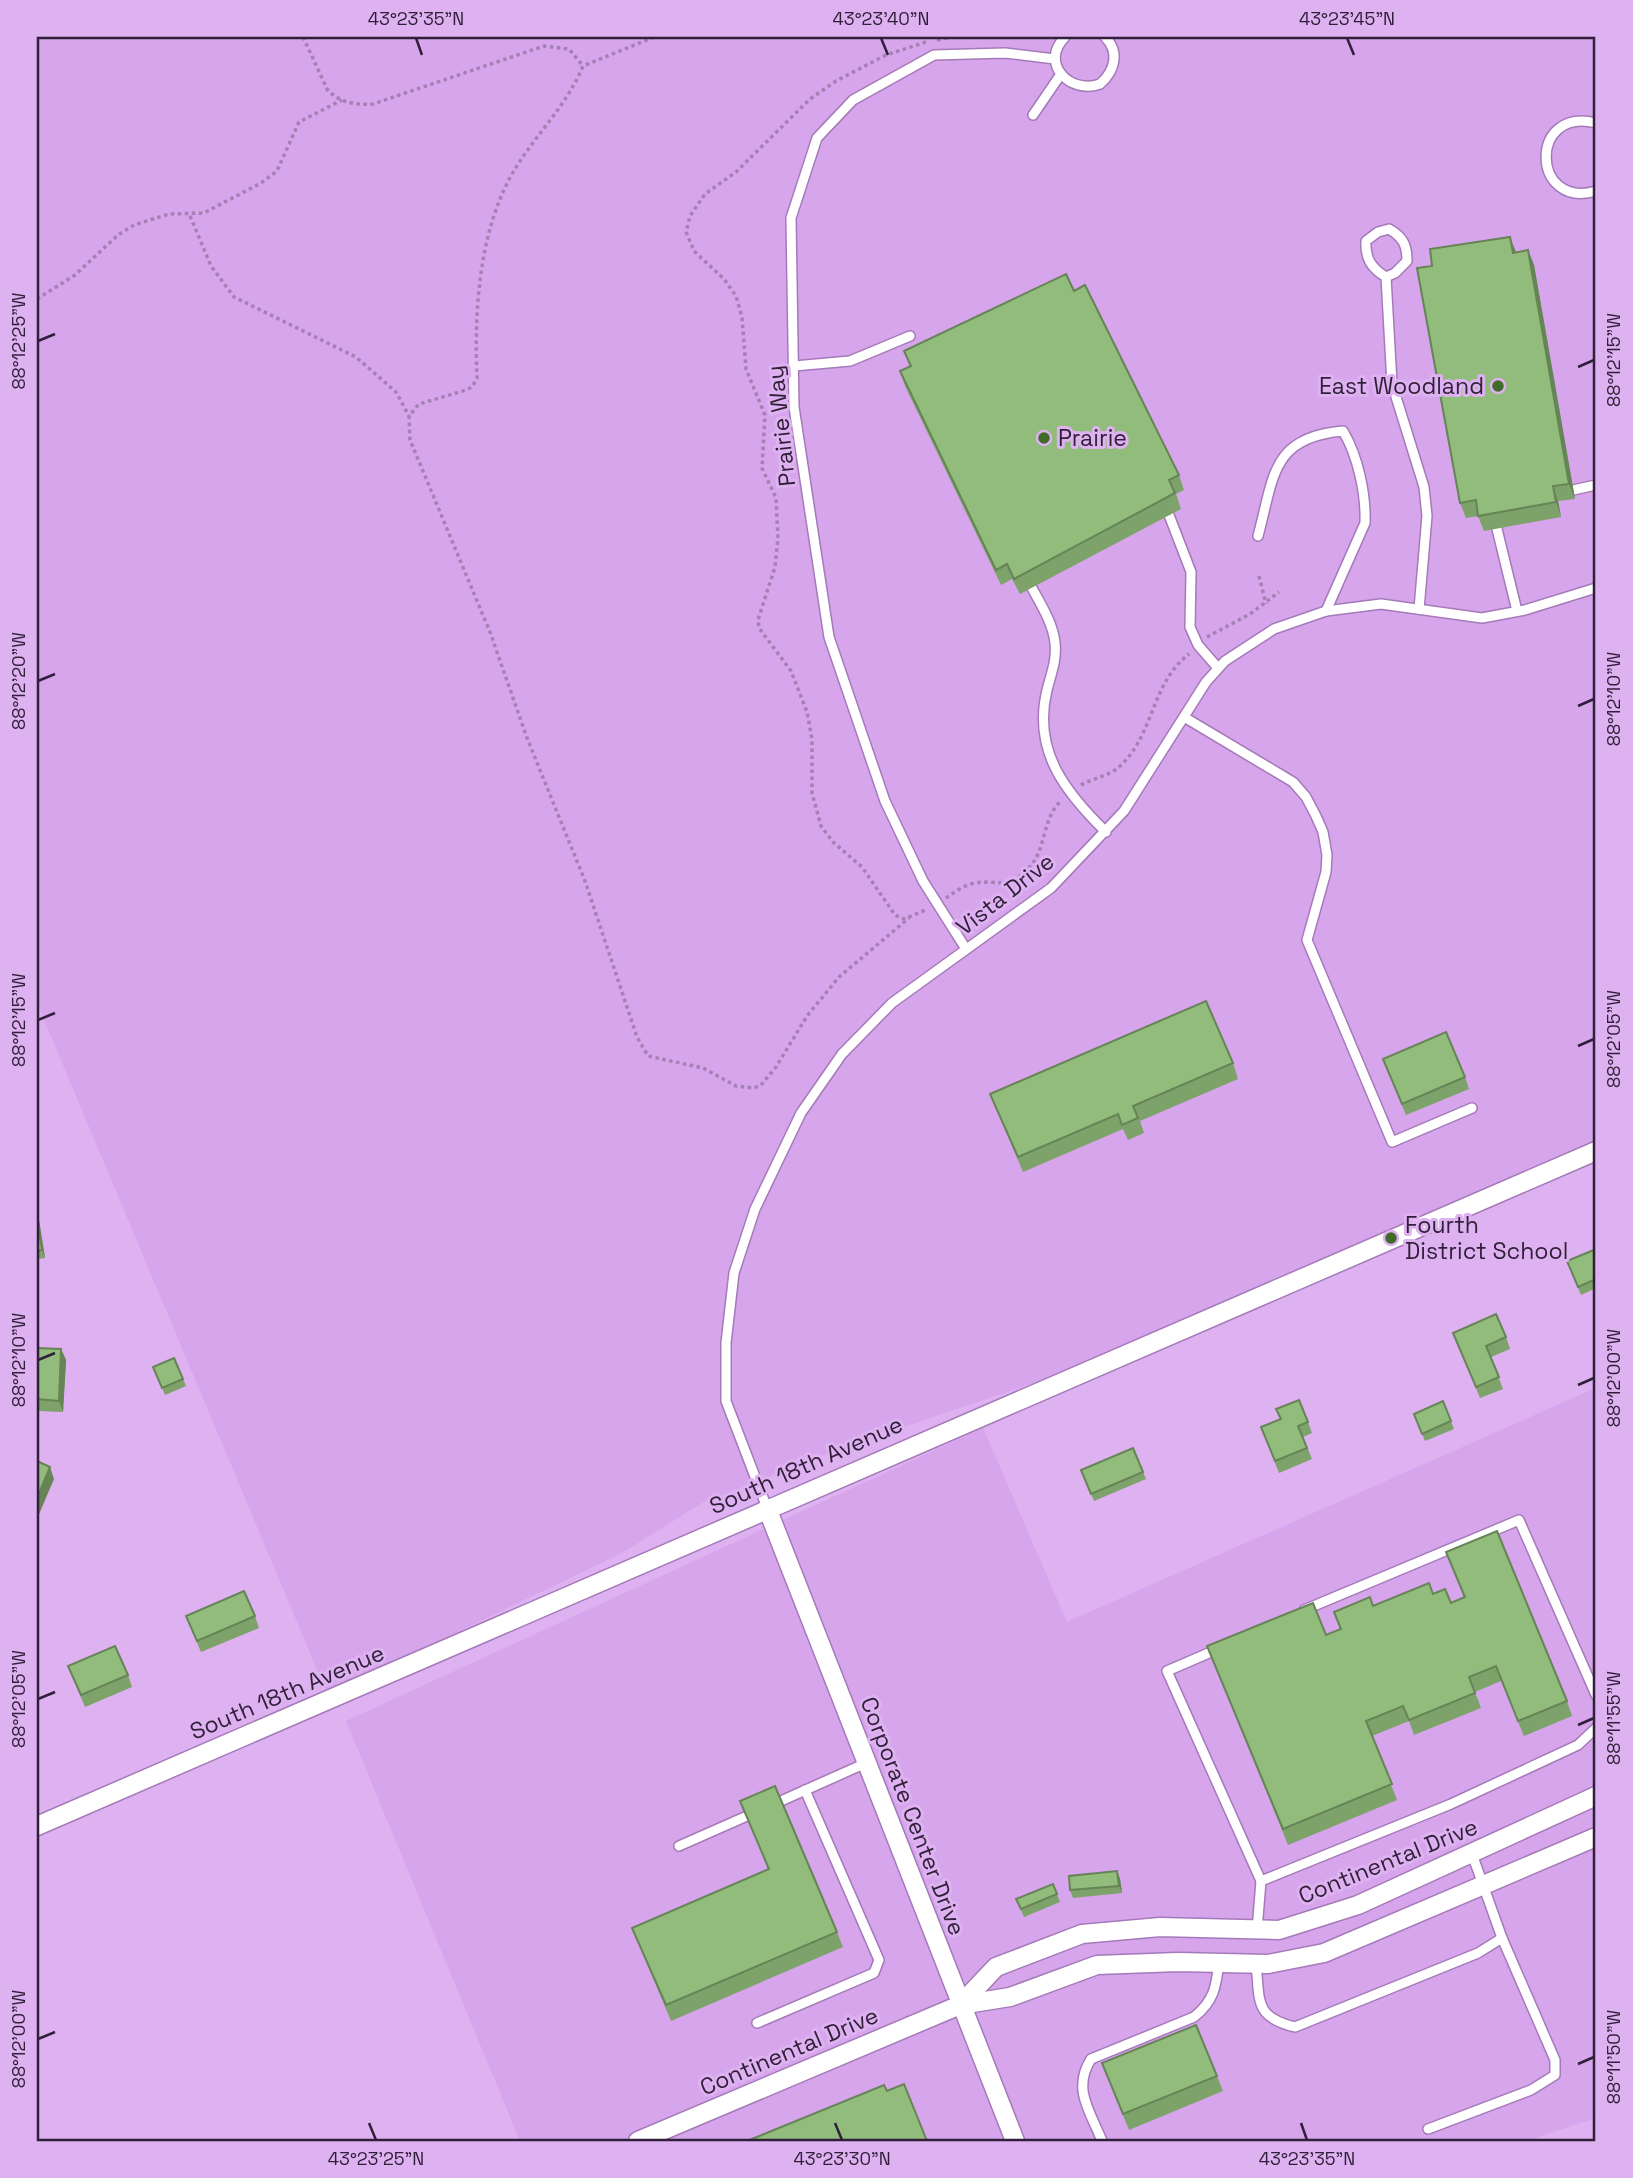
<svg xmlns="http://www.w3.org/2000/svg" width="1633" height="2178" font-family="'Space Grotesk',sans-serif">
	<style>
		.built { fill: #d6a5ec }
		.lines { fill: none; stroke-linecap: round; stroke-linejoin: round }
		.lane-casing { stroke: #a57ab8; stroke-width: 12 }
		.street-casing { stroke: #a57ab8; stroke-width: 21 }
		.path { stroke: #a480b3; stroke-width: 3.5; stroke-dasharray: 3.5 3.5; stroke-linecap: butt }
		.lane { stroke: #fff; stroke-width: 9 }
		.street { stroke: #fff; stroke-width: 18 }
		.wall { fill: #7da26a }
		.shaded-wall { fill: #668456 }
		.building { fill: #91bc7b; stroke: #668456; stroke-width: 2 }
		.ticks { fill: none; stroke: #301f38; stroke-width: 2.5 }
		.poi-dot { fill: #416b28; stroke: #deb1f1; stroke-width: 2.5 }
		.labels { text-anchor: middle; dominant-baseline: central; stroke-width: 6; stroke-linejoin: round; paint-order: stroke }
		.poi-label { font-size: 23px; fill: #301f38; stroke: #deb1f1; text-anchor: start }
		.street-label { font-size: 23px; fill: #301f38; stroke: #deb1f1 }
		.neatline { fill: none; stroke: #301f38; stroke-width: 2.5 }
		.ticks-label { font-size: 18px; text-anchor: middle; fill: #301f38 }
	</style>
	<rect width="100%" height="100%" fill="#deb1f1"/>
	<!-- built -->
	<g class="built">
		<polygon points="37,37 1596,37 1596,1141 1042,1380 836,1450 702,1503 622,1553 408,1656 326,1691 37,1003"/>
		<polygon points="1596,1388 1596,2118 1526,2141 520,2141 346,1721 983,1428 1067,1622"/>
	</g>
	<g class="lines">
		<defs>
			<g id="lane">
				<path d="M1065,37C1039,63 1070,95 1100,84C1115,71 1120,52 1105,37"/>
				<polyline points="1033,115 1061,74"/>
				<path d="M1596,123C1528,106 1531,210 1596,191"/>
				<path d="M1386,277C1371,268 1365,258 1366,241L1378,232L1389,229C1403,237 1407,245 1407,261L1395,273L1386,277L1392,384L1424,487L1427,516L1419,609"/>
				<polyline points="794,366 850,361 910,336"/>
				<polyline points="1573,490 1596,485"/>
				<polyline points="1169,515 1191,572 1190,627 1198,645 1218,668"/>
				<polyline points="1497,529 1517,611"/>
				<path d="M1258,536C1274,477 1271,437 1343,431C1358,456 1366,494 1365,523L1326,611"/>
				<path d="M1032,588C1041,605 1053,623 1055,643C1057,660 1051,674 1047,690C1032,751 1066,793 1106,832"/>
				<polyline points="1184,717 1293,782 1306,797 1316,816 1323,832 1327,855 1326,872 1307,940 1392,1142 1472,1108"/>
				<polyline points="966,949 923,881 885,801 829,637 794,407 791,218 817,138 853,100 934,55 1005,53 1055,59"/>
				<polyline points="767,1508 726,1401 726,1343 734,1273 755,1209 801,1113 842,1054 892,1003 1051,888 1124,811 1206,682 1225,661 1274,629 1326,611 1381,604 1482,618 1525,610 1596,588"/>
				<polyline points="1304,1610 1519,1520 1596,1695"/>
				<polyline points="1218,1649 1167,1671 1261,1881 1257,1930"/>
				<polyline points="772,1805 866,1763"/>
				<polyline points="679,1846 756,1812"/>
				<polyline points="1261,1881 1451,1804 1578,1745 1596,1728"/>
				<path d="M1256,1964C1260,2001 1254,2017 1295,2027L1478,1953L1502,1938L1472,1854"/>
				<polyline points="757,2023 874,1973 879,1960 805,1790"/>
				<polyline points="1428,2129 1531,2090 1555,2075 1555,2060 1502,1938"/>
				<path d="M1102,2141C1090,2111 1072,2089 1091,2059L1194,2017C1214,2001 1216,1987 1219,1963"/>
			</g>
			<g id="street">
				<polyline points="767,1508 1015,2141"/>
				<polyline points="37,1826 1596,1151"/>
				<polyline points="960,2005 996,1967 1082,1934 1160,1927 1279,1930 1358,1905 1596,1796"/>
				<polyline points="638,2141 960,2005 1010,1997 1097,1965 1178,1962 1268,1964 1324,1953 1596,1837"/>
			</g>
		</defs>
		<!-- lane casing -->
		<use href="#lane" class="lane-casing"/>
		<!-- street casing -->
		<use href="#street" class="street-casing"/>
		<!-- path -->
		<g class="path">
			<path d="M303,37L327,89C339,103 356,105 373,104L544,46L569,49L583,66"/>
			<path d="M654,37L583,66C567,105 537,133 515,169C479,228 474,311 477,378L472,387L466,390L419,404L409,416L410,440L490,632L527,738L585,881L637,1037L648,1056L703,1068L736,1086L754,1088L761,1085L776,1067L807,1016L839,977L909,918"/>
			<polyline points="937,40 952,37"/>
			<polyline points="926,42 886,55 836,81 810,99 736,172 705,194 690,216 686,232 694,251 724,279 736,296 742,317 746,369 765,415 762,468 776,498 778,538 775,567 758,620 759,628 791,671 807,712 812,739 812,793 821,826 833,842 862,867 895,915 904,919 928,909"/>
			<polyline points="190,216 211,266 234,297 356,357 396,392 409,416"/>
			<polyline points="37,299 75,275 118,235 134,225 169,214 204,213 261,183 277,171 299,122 342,100"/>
			<polyline points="1259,576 1266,604"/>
			<polyline points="1207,637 1250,614 1279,592"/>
			<path d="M1081,785C1093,778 1110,776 1120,766C1154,735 1151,683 1189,654"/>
			<path d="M946,898C955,892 965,884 976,883C999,879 1004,891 1027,870C1047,852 1041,819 1061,801"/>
		</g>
		<!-- lane -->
		<use href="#lane" class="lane"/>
		<!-- street -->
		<use href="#street" class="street"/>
	</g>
	<!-- wall -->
	<g class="wall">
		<polygon points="1528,250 1534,265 1575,499 1558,501 1561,517 1484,531 1478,516 1466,518 1460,503 1432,266"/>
		<polygon points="904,351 1179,475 1184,490 1176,494 1181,509 1020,594 1012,579 1001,585 905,386 900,371 910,367"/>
		<polygon points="1383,1059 1465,1077 1469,1089 1406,1115"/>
		<polygon points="1233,1063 1238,1079 1140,1121 1144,1133 1128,1140 1123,1129 1023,1172 990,1094"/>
		<polygon points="37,1211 45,1258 37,1259"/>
		<polygon points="1596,1249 1596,1288 1581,1295 1567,1261"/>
		<polygon points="1453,1333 1506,1337 1510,1349 1491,1357 1503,1389 1480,1398"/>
		<polygon points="37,1348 61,1349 66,1360 63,1412 37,1411"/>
		<polygon points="174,1358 186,1386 165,1395 153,1367"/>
		<polygon points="1443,1401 1454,1429 1425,1441 1414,1414"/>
		<polygon points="1308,1422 1312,1433 1303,1437 1312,1459 1279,1473 1261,1427"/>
		<polygon points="1133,1448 1146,1479 1094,1501 1081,1470"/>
		<polygon points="1446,1552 1567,1701 1572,1716 1524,1736 1501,1681 1475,1692 1481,1708 1414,1735 1409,1721 1372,1736 1397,1800 1288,1845 1207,1646 1326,1635 1340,1629 1334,1612 1433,1594 1451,1603 1464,1598"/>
		<polygon points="186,1616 255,1616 259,1628 201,1652"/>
		<polygon points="68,1666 128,1675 132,1687 85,1707"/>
		<polygon points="740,1801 837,1932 843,1947 671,2021 632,1928 768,1869"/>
		<polygon points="1117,1871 1120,1879 1122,1893 1073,1898 1070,1890"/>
		<polygon points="1053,1884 1060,1902 1024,1917 1016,1899"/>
		<polygon points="1102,2063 1217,2076 1223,2091 1129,2130"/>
	</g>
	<!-- shaded-wall -->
	<g class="shaded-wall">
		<polygon points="1510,237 1516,252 1513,253"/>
		<polygon points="1528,250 1534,265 1575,499 1569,484"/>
		<polygon points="1553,486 1558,501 1561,517 1556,502"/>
		<polygon points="37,1211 38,1213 45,1258 42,1250 37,1217"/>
		<polygon points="61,1349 66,1360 63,1412 59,1401"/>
		<polygon points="50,1467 54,1479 37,1519 37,1498"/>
		<polygon points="1117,1871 1120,1879 1122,1893 1119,1886"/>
	</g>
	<!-- building -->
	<g class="building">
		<polygon points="1510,237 1513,253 1528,250 1569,484 1553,486 1556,502 1478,516 1476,500 1460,503 1417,268 1432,266 1430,249"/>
		<polygon points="1066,274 1074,291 1085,285 1179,475 1169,480 1175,493 1014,579 1007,564 996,570 900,371 911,366 904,351"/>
		<polygon points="1206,1001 1233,1063 1133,1106 1138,1118 1122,1125 1118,1114 1018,1157 990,1094"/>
		<polygon points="1446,1032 1465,1077 1402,1104 1383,1059"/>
		<polygon points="37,1217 42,1250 37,1251"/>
		<polygon points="1596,1249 1596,1279 1578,1287 1567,1261"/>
		<polygon points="1496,1314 1506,1337 1486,1346 1499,1377 1476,1387 1453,1333"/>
		<polygon points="37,1348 61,1349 59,1401 37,1399"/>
		<polygon points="174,1358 183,1379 162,1388 153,1367"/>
		<polygon points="1299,1400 1308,1422 1298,1426 1307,1448 1275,1461 1261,1427 1281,1419 1276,1409"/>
		<polygon points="1443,1401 1451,1421 1422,1434 1414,1414"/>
		<polygon points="1133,1448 1143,1472 1091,1494 1081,1470"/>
		<polygon points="37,1461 50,1467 37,1498"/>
		<polygon points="1497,1531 1567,1701 1518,1721 1496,1666 1469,1677 1475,1693 1409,1720 1403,1706 1366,1721 1392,1784 1283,1829 1207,1646 1313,1603 1326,1635 1341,1629 1334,1612 1370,1597 1373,1606 1429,1583 1433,1594 1445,1589 1451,1603 1465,1597 1446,1552"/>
		<polygon points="244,1591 255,1616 197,1641 186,1616"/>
		<polygon points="115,1646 128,1675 81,1695 68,1666"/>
		<polygon points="775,1786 837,1932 666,2005 632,1928 769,1869 740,1801"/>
		<polygon points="1117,1871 1119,1886 1070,1890 1069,1876"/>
		<polygon points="1053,1884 1057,1894 1021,1909 1016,1899"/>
		<polygon points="1196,2025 1217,2076 1123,2114 1102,2063"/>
		<polygon points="904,2084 927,2141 747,2141 884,2085 887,2091"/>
	</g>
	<!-- ticks -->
	<path class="ticks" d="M416,38L422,55M881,38L888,55M1347,38L1354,55M38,341L55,334M1578,367L1594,360M38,681L55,674M1578,706L1594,699M38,1020L55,1013M1578,1046L1594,1039M38,1360L55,1353M1578,1385L1594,1378M38,1699L55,1692M1578,1725L1594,1718M38,2039L55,2032M1578,2064L1594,2057M369,2123L376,2140M835,2123L842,2140M1301,2123L1307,2140"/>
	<!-- markers -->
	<g class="poi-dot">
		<circle cx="1498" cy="386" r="7"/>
		<circle cx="1044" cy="438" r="7"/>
		<circle cx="1391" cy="1238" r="7"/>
	</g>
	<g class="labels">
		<!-- poi labels -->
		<g class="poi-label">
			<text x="1484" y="386" text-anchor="end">East Woodland</text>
			<text x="1058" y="438">Prairie</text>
			<text x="1405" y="1225">Fourth<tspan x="1405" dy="26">District School</tspan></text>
		</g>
		<!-- street labels -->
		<g class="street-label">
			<text transform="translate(781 426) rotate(-96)">Prairie Way</text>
			<text transform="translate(1005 894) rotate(-38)">Vista Drive</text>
			<text transform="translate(806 1465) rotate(-24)">South 18th Avenue</text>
			<text transform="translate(287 1692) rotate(-23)">South 18th Avenue</text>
			<text transform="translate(913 1816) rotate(69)">Corporate Center Drive</text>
			<text transform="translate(1388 1861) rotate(-22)">Continental Drive</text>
			<text transform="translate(789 2051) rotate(-23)">Continental Drive</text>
		</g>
	</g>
	<!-- border -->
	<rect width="1633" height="2178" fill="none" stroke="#deb1f1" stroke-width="77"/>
	<rect x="38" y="38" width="1556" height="2102" class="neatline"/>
	<g class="ticks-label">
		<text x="416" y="25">43°23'35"N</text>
		<text x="881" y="25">43°23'40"N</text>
		<text x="1347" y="25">43°23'45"N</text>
		<text transform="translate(19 341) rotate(-90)" y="6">88°12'25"W</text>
		<text transform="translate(1614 360) rotate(-90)" y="6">88°12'15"W</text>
		<text transform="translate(19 681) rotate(-90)" y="6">88°12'20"W</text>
		<text transform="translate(1614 699) rotate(-90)" y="6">88°12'10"W</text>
		<text transform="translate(19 1020) rotate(-90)" y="6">88°12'15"W</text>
		<text transform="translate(1614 1039) rotate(-90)" y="6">88°12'05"W</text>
		<text transform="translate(19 1360) rotate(-90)" y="6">88°12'10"W</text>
		<text transform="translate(1614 1378) rotate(-90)" y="6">88°12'00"W</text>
		<text transform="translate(19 1699) rotate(-90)" y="6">88°12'05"W</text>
		<text transform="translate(1614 1718) rotate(-90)" y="6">88°11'55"W</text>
		<text transform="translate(19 2039) rotate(-90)" y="6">88°12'00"W</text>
		<text transform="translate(1614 2057) rotate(-90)" y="6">88°11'50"W</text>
		<text x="376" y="2165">43°23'25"N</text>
		<text x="842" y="2165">43°23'30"N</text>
		<text x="1307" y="2165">43°23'35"N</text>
	</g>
</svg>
